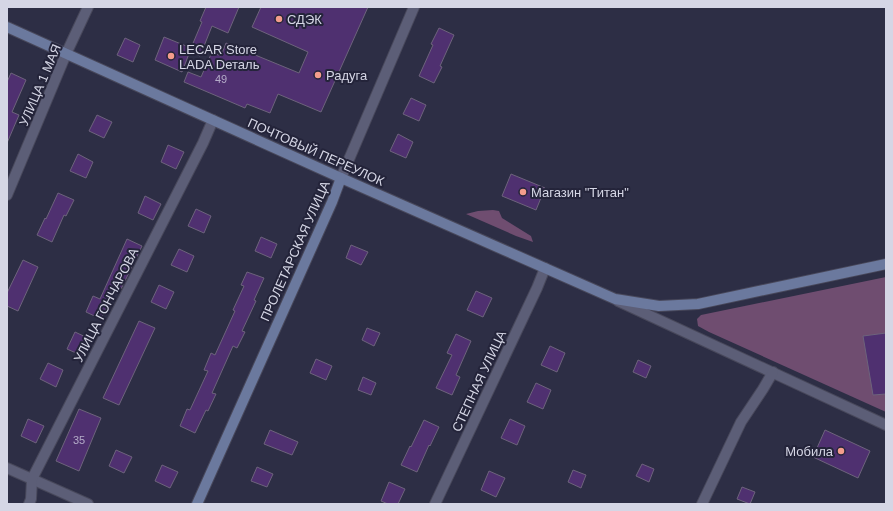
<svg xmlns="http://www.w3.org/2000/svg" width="893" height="511" font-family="Arial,sans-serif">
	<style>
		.green { fill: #6f4d70 }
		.building { fill: #4f3070; stroke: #6d637c }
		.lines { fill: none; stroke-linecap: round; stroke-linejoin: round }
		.minor-casing { stroke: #48485b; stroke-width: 12 }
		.secondary-casing { stroke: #48485b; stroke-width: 12 }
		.minor { stroke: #5c5e77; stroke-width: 10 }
		.secondary { stroke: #6b799e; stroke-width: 10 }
		.poi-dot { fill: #f49d8c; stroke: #24243a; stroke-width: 1.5 }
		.labels { text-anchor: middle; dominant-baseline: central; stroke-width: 4; stroke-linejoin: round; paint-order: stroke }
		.number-label { font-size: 11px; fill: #b4acc8 }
		.poi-label { font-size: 13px; fill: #d5d6e5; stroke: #24243a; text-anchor: start }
		.street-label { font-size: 13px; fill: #d5d6e5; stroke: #24243a }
	</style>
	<rect width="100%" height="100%" fill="#2d2e45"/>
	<!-- green -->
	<g class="green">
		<polygon points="493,210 499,211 502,218 531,236 533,242 516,236 466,214 478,211"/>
		<polygon points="886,277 886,412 709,332 698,326 697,319 701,315"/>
	</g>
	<!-- building -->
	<g class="building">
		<polygon points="206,7 239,7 228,33 212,26 200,56 190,51 182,72 155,60 164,37 191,48 202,22 200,21"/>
		<polygon points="261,7 368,7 321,112 278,94 270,113 247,104 245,108 184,82 188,72 201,77 212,52 221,56 226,43 299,73 308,52 252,27"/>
		<polygon points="439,28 454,35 440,66 442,67 434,83 419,76 433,45 431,44"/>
		<polygon points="125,38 140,45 133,62 117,55"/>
		<polygon points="11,73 26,80 12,112 19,115 7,143 7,82"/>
		<polygon points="411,98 426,105 419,121 403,114"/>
		<polygon points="97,115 112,122 104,138 89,131"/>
		<polygon points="398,134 413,142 406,158 390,151"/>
		<polygon points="168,145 184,152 176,169 161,162"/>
		<polygon points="78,154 93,162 86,178 70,171"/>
		<polygon points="511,174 545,188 536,210 502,196"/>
		<polygon points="58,193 74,200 66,216 64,215 52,242 37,235 45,218 46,219"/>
		<polygon points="145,196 161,204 153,220 138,213"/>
		<polygon points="196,209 211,216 204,233 188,226"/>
		<polygon points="261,237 277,244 271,258 255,251"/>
		<polygon points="127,239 142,246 121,289 116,287 101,319 86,312 93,296 100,299"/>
		<polygon points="351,245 368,252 361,265 346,258"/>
		<polygon points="179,249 194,256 187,272 171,265"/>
		<polygon points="23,260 38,267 18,311 7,306 7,293"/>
		<polygon points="247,272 264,278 254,300 256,301 242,331 245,332 237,348 233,346 212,393 216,394 208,411 206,410 195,433 180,426 187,409 190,410 208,371 204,370 211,353 215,355 235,311 233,310 244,286 241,285"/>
		<polygon points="159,285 174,292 166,309 151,302"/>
		<polygon points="476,291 492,298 483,317 467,310"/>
		<polygon points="139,321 155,328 119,405 103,398"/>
		<polygon points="367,328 380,333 374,346 362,340"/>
		<polygon points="75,332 90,339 83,356 67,349"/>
		<polygon points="886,333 886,394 873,395 863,336"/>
		<polygon points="456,334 471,341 456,375 460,377 452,395 436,388 452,355 447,353"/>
		<polygon points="550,346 565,353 557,372 541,365"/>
		<polygon points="316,359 332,366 326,380 310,373"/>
		<polygon points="638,360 651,366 646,378 633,372"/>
		<polygon points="48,363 63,370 56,387 40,379"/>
		<polygon points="363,377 376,383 371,395 358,390"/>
		<polygon points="536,383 551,390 543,409 527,402"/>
		<polygon points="79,409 101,418 79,471 56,461"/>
		<polygon points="28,419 44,426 36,443 21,436"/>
		<polygon points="510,419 525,426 517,445 501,438"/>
		<polygon points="424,420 439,427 430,446 429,445 417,472 401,465 410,446 411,447"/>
		<polygon points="270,430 298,442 292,455 264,444"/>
		<polygon points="825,430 870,451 858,478 813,457"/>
		<polygon points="116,450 132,457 124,473 109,466"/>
		<polygon points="642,464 654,469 649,482 636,476"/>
		<polygon points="162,465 178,472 170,488 155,481"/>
		<polygon points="257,467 273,474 267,487 251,481"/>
		<polygon points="573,470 586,475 581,488 568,482"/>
		<polygon points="489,471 505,478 496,497 481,490"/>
		<polygon points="389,482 405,489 398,504 388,504 381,501"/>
		<polygon points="742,487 755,492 750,504 737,499"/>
	</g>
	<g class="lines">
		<defs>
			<g id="minor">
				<polyline points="341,178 414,7"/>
				<polyline points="7,195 66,54 88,7"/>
				<polyline points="618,301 886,425"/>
				<polyline points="7,468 88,504"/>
				<polyline points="29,504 31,499 32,479 203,143 213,120"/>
				<polyline points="435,504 537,288 545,268"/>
				<polyline points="702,504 741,422 763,389 773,372"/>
			</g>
			<g id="secondary">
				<polyline points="7,27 341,178 615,299 659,306 698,304 886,264"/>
				<polyline points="197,504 332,202 341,178"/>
			</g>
		</defs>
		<!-- minor casing -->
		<use href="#minor" class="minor-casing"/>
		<!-- secondary casing -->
		<use href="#secondary" class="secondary-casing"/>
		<!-- minor -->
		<use href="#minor" class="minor"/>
		<!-- secondary -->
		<use href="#secondary" class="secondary"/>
	</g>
	<!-- markers -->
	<g class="poi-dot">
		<circle cx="279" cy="19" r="4"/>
		<circle cx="171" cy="56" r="4"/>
		<circle cx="318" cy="75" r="4"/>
		<circle cx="523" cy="192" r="4"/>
		<circle cx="841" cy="451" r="4"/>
	</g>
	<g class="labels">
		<!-- number labels -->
		<g class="number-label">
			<text x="221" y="79">49</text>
			<text x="79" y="440">35</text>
		</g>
		<!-- poi labels -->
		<g class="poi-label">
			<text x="287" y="19">СДЭК</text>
			<text x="179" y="49">LECAR Store<tspan x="179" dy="15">LADA Dеталь</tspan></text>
			<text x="326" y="75">Радуга</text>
			<text x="531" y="192">Магазин "Титан"</text>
			<text x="833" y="451" text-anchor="end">Мобила</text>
		</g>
		<!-- street labels -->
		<g class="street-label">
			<text transform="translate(40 85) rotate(-67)">УЛИЦА 1 МАЯ</text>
			<text transform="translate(316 152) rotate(24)">ПОЧТОВЫЙ ПЕРЕУЛОК</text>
			<text transform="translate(295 251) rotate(-66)">ПРОЛЕТАРСКАЯ УЛИЦА</text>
			<text transform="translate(106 305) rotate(-63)">УЛИЦА ГОНЧАРОВА</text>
			<text transform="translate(479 381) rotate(-65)">СТЕПНАЯ УЛИЦА</text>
		</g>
	</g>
	<!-- border -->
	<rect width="893" height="511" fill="none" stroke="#d5d6e5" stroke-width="16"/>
</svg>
